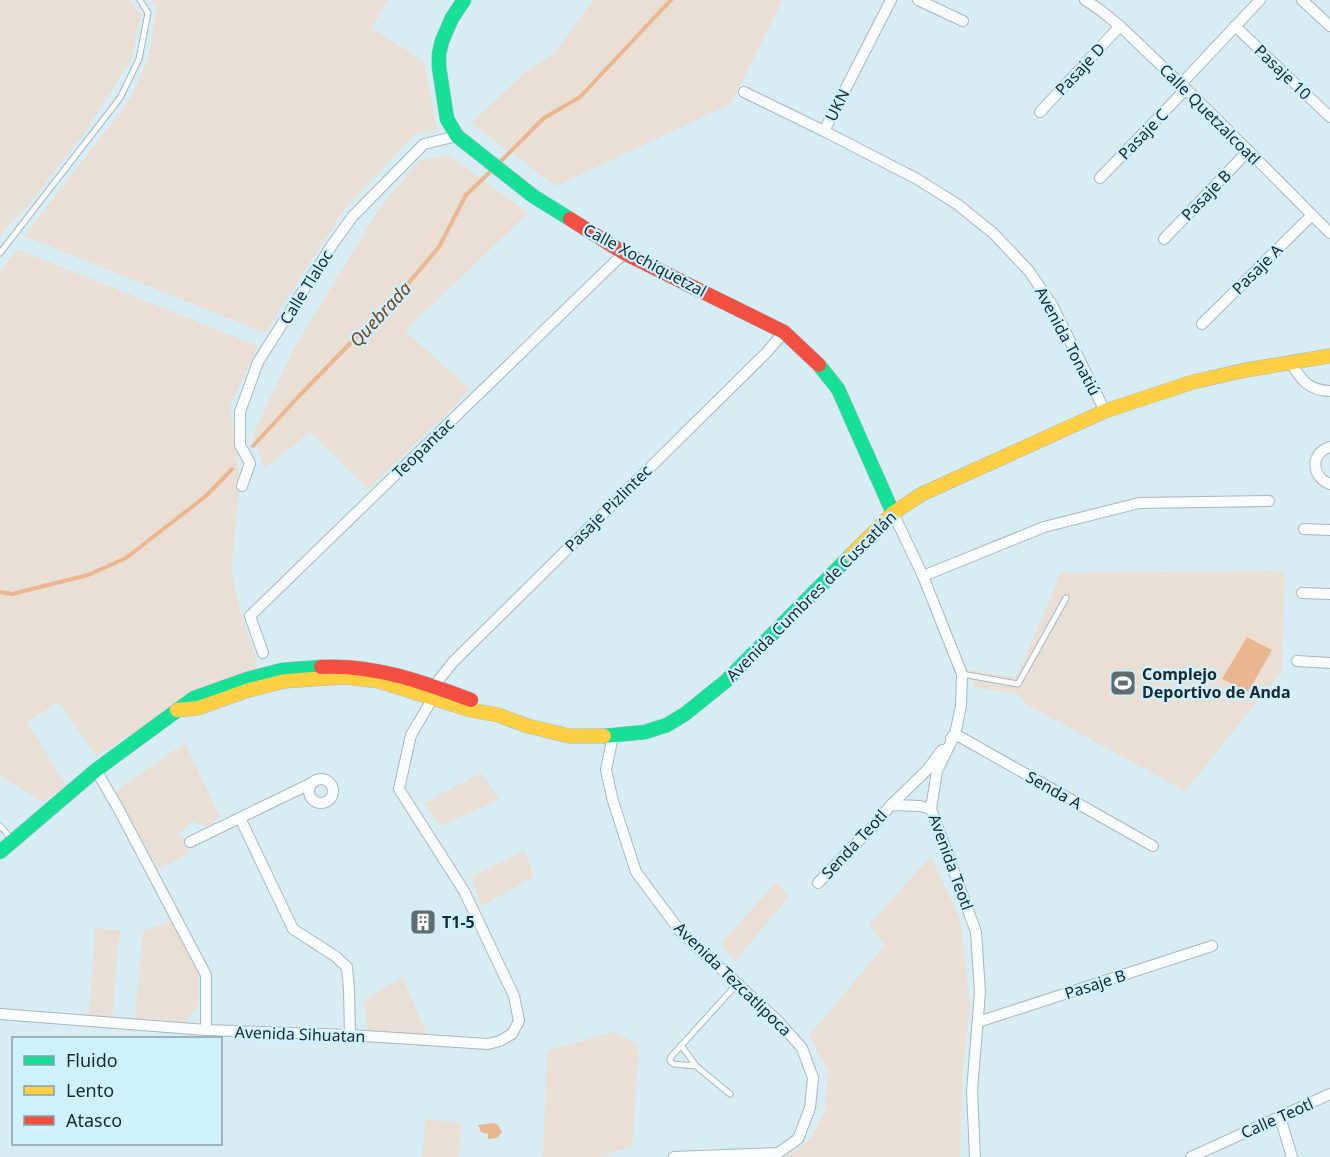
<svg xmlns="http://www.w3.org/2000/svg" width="1330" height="1157" font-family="'Noto Sans',sans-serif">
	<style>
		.green { fill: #eadfd4 }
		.water { fill: #e9b68f }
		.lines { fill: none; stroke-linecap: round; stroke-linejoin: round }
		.stream { stroke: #e9b68f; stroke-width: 4 }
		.lane-casing { stroke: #a8b8be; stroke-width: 7 }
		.street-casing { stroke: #a8b8be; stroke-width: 12 }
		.fast-casing { stroke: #a8b8be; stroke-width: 15 }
		.slow-casing { stroke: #a8b8be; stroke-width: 15 }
		.jam-casing { stroke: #a8b8be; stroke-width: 15 }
		.lane { stroke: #f9fcfd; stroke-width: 5 }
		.street { stroke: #f9fcfd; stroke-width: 10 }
		.fast { stroke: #16e098; stroke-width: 14 }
		.slow { stroke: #ffcf43; stroke-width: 14 }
		.jam { stroke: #f24e42; stroke-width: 14 }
		.labels { text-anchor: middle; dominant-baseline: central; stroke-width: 4.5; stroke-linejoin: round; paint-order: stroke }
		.street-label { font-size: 16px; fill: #1b292e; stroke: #cdf1ff }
		.poi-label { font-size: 16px; font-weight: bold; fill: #1b292e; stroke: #cdf1ff; text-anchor: start }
		.water-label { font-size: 18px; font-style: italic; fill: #79451a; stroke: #cdf1ff }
	</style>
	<rect width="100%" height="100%" fill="#d8ecf4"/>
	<!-- green -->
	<g class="green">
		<polygon points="0,0 129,0 141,15 132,58 89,126 27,207 5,228 0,238"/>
		<polygon points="152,0 389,0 371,28 424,61 437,130 416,133 343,211 265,333 24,236 131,98 148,59 157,8"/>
		<polygon points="593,0 783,0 731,104 556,186 471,123 529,69 554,54"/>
		<polygon points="449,155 528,213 405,331 470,389 450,411 368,489 310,432 264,469 253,434 294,348 381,206 420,160"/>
		<polygon points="17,249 258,346 230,406 238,467 239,493 231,570 241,614 259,668 181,703 96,756 59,702 27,722 66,785 43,802 0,776 0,272"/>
		<polygon points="1285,571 1282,671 1185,791 1026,704 1018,694 974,687 971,670 1016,678 1061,573"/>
		<polygon points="185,743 220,817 207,827 192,821 178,835 184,839 190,853 159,869 117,797 118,789"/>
		<polygon points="481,773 499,799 441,826 424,803"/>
		<polygon points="525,850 534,877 481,906 471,877"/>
		<polygon points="931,856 960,919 970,1005 962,1077 960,1157 780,1157 793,1153 811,1138 825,1111 828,1070 809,1036 885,945 869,925"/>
		<polygon points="776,882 789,897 735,961 721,944"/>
		<polygon points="171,921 198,973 198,1006 185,1022 135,1018 143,931"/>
		<polygon points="95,928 120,930 112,1018 89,1015"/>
		<polygon points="402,977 428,1036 368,1031 364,1000"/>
		<polygon points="613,1032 639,1045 632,1147 598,1157 543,1157 547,1051"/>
		<polygon points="426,1119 461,1123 459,1157 422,1157"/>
	</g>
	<!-- water -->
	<g class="water">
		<polygon points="1247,637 1272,650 1248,692 1222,679"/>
		<polygon points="494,1123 498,1125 502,1132 497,1138 488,1139 488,1134 481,1132 478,1125"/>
	</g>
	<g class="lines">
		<!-- stream -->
		<g class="stream">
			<polyline points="499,163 544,118 580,97 671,0"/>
			<polyline points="253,446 300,395 406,286 439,247 466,195 492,170"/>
			<polyline points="0,592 12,594 88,575 126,558 206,496 232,469"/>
		</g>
		<defs>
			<g id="lane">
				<polyline points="0,253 120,98 139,59 148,13 140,0"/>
				<polyline points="962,674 1018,684 1066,598"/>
				<polyline points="0,826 12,839"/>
				<polyline points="681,1045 696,1066"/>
				<polyline points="730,1094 696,1066 674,1064 670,1061 670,1058 737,984"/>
			</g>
			<g id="street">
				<polyline points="918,0 963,21"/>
				<path d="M1085,0C1115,18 1139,45 1164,68C1221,122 1275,178 1330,233"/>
				<polyline points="1302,0 1330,26"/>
				<polyline points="1235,26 1330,117"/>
				<polyline points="1181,84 1260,0"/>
				<polyline points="744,92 824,131 917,179 957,204 993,233 1029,271 1052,305 1105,411"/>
				<polyline points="1040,112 1120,26"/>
				<polyline points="824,131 891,0"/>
				<polyline points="1100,178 1186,89"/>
				<polyline points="1164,239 1248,151"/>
				<polyline points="1202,324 1312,215"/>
				<path d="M1290,362C1302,380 1307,390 1330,391"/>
				<path d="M1330,447C1310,453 1311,477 1330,484"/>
				<polyline points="242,486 250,463 240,445 240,412 258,362 332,245 353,216 424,144 457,136"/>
				<polyline points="893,513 923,576 962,674 961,706 955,734 937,771 931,809 976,932 980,992 972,1091 975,1157"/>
				<polyline points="1304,529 1330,530"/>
				<polyline points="923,576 1044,527 1139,503 1269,501"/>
				<polyline points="1302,593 1330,594"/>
				<polyline points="263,653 250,616 624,253"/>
				<polyline points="1297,661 1330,663"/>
				<polyline points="434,686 453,662 767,352 784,332"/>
				<polyline points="613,736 606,770 613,801 636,872 680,931 778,1021 802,1048 813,1078 810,1108 798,1139 778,1153 674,1157"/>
				<polyline points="951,738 955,734 1153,846"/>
				<polyline points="96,770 118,808 206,975 206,1030"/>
				<circle cx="321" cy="791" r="12"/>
				<polyline points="891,805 927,770 942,750"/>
				<polyline points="240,818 293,929 335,956 347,967 349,989 350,1035"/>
				<polyline points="190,842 314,782"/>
				<polyline points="818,883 874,825 891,805 920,806 931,809"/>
				<polyline points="0,1014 206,1030 350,1035 488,1044 500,1041 512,1034 519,1021 514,996 464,891 399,789 411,735 433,698"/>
				<polyline points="978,1022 1212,946"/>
				<polyline points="1280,1117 1292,1157"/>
				<polyline points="1191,1157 1330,1094"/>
			</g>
			<g id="fast">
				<polyline points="464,0 452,18 442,41 439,54 439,67 447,119 457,136 533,196 570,219"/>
				<polyline points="819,365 838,389 893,513"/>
				<polyline points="604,736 645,732 667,725 685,714 726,681 851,555"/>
				<polyline points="0,852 96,770 194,698 247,679 282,670 321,667"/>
			</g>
			<g id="slow">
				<polyline points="851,555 893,513 922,494 1105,411 1193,382 1246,370 1330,356"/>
				<polyline points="177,710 198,708 249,690 285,681 344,677 379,681 471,710 498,715 528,726 569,736 604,736"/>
			</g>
			<g id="jam">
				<polyline points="570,219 624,253 784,332 819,365"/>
				<path d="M321,667C373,664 423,682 471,700"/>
			</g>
		</defs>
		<!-- lane casing -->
		<use href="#lane" class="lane-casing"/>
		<!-- street casing -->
		<use href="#street" class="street-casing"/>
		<!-- fast casing -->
		<use href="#fast" class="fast-casing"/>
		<!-- slow casing -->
		<use href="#slow" class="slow-casing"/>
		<!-- jam casing -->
		<use href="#jam" class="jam-casing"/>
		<!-- lane -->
		<use href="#lane" class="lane"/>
		<!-- street -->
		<use href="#street" class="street"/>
		<!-- fast -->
		<use href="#fast" class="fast"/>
		<!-- slow -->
		<use href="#slow" class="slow"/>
		<!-- jam -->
		<use href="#jam" class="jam"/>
	</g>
	<!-- icons -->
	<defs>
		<symbol id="stadium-square" viewBox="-11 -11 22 22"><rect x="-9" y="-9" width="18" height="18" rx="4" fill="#5d6d73" stroke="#cdf1ff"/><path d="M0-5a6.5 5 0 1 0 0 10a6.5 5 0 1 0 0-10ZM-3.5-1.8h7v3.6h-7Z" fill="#fff"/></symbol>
		<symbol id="building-square" viewBox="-11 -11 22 22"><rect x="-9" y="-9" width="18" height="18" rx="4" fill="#5d6d73" stroke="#cdf1ff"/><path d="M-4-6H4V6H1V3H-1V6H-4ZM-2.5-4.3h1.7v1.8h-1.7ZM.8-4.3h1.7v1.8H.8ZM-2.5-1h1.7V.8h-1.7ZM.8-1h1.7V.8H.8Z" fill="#fff"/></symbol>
	</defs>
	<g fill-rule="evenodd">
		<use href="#stadium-square" x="1108" y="668" width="30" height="30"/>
		<use href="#building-square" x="408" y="907" width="30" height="30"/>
	</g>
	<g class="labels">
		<!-- street labels -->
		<g class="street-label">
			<text transform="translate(1080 69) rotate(-47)">Pasaje D</text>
			<text transform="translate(1283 72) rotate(44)">Pasaje 10</text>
			<text transform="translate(837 105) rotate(-63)">UKN</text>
			<text transform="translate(1210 114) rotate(45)">Calle Quetzalcoatl</text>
			<text transform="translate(1143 134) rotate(-46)">Pasaje C</text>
			<text transform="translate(1206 195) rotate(-46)">Pasaje B</text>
			<text transform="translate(645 260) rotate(28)">Calle Xochiquetzal</text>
			<text transform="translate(1257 269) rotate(-45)">Pasaje A</text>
			<text transform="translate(306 287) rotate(-58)">Calle Tlaloc</text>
			<text transform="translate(1068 341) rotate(62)">Avenida Tonatiú</text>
			<text transform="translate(423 448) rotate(-44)">Teopantac</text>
			<text transform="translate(608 508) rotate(-45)">Pasaje Pizlintec</text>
			<text transform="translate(811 596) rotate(-45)">Avenida Cumbres de Cuscatlán</text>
			<text transform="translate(1054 790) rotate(29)">Senda A</text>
			<text transform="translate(854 844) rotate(-47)">Senda Teotl</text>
			<text transform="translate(951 862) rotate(70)">Avenida Teotl</text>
			<text transform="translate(733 979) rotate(44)">Avenida Tezcatlipoca</text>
			<text transform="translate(1095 984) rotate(-18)">Pasaje B</text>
			<text transform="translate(300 1034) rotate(2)">Avenida Sihuatan</text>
			<text transform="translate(1277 1118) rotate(-24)">Calle Teotl</text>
		</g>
		<!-- poi labels -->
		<g class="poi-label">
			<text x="1142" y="674">Complejo<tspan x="1142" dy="18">Deportivo de Anda</tspan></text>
			<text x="442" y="922">T1-5</text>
		</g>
		<!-- water labels -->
		<g class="water-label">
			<text transform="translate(380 314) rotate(-47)">Quebrada</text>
		</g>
	</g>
	<!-- legend -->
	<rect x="12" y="1037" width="210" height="108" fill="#cdf1ff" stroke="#86a1ab" stroke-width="1.5"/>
	<rect x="24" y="1056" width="30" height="9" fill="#16e098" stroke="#86a1ab" stroke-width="1.5"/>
	<text x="66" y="1067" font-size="18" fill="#1b292e">Fluido</text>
	<rect x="24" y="1086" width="30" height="9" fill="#ffcf43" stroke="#86a1ab" stroke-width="1.5"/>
	<text x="66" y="1097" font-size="18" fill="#1b292e">Lento</text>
	<rect x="24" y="1116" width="30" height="9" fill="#f24e42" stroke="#86a1ab" stroke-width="1.5"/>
	<text x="66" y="1127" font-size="18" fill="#1b292e">Atasco</text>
</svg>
